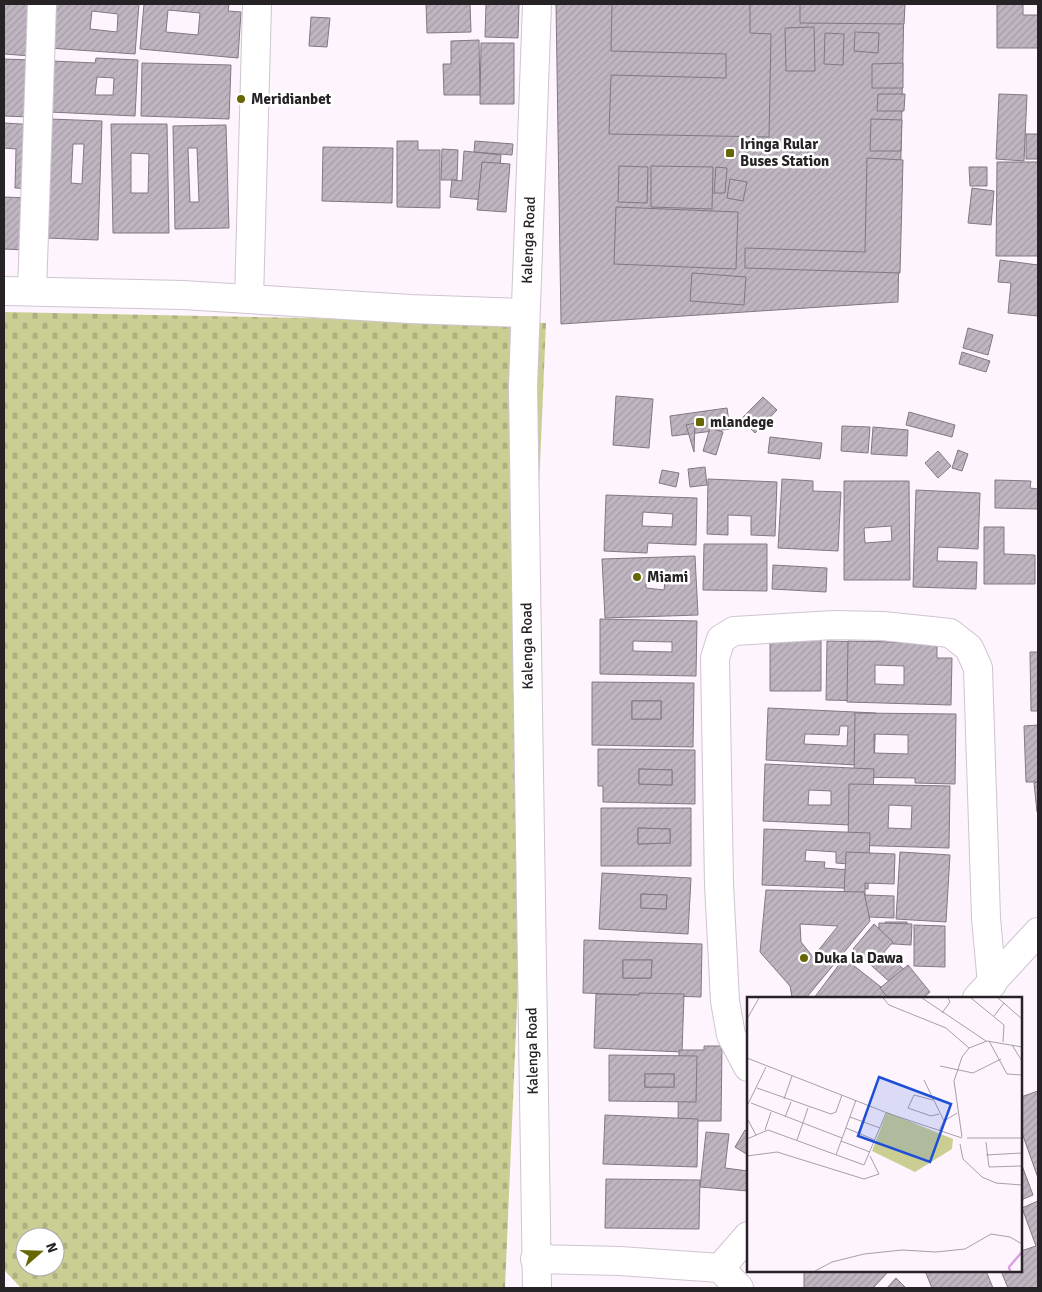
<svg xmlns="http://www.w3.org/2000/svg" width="1042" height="1292" font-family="Signika,sans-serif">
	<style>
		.cemetery { fill: url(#cemetery-stones); fill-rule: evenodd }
		.building { fill: url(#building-hatch); stroke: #817883; fill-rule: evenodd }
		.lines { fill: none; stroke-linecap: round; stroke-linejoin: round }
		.minor-casing { stroke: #cfc4d1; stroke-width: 30 }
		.major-casing { stroke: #cfc4d1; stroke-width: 30 }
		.minor { stroke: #fff; stroke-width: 28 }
		.major { stroke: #fff; stroke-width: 28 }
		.poi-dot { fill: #666703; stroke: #fff; stroke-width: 2 }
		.labels { text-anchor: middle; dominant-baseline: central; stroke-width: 5; stroke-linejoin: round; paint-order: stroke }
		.poi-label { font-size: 15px; font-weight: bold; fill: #262226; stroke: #fff; text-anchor: start }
		.street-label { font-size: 15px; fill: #262226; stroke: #fff }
		.inset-river { fill: none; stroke: #d7a1e2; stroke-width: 2.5 }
		.inset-road { fill: none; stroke: #a7a0a8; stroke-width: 1 }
		.view { fill: #1d4ed8; fill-opacity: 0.15; stroke: #1d4ed8; stroke-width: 2.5 }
		.inset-edge { fill: none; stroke: #262226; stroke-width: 2.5 }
	</style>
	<defs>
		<pattern id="cemetery-stones" width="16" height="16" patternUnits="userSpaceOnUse" patternTransform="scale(1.25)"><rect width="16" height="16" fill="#cbce93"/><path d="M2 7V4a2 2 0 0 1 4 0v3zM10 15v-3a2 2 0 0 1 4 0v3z" fill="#aeb17f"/></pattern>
		<pattern id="building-hatch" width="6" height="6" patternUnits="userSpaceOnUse" patternTransform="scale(1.25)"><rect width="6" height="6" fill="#bfb5c1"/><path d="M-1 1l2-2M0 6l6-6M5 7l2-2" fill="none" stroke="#a49ba6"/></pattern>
	</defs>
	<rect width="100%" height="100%" fill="#fdf4fe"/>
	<!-- cemetery -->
	<path class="cemetery" d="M4,312L546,323L505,1288H21L4,1270ZM25,1237H55V1267H25Z"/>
	<!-- building -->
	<g class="building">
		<polygon points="4,4 34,4 31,56 4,54"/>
		<path d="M52,4H139L135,54L49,48ZM92,11L118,14L117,32L90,29Z"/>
		<path d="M144,4H229L228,11L241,12L238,58L140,49ZM168,10L200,13L198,35L166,32Z"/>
		<polygon points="426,4 470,4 471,32 427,33"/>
		<polygon points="486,4 519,4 518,38 485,37"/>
		<polygon points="556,4 904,4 898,302 561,324"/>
		<polygon points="612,4 750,4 750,33 771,34 769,137 609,134 611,75 726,78 726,54 611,51"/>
		<polygon points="800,4 905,4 904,24 800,23"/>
		<polygon points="997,4 1023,4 1023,15 1038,15 1038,48 997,48"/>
		<polygon points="311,17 330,18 327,47 309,46"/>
		<polygon points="814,27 815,71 786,71 785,28"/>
		<polygon points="855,32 879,33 878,53 854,51"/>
		<polygon points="825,33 844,34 843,65 824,64"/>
		<polygon points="479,40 480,95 444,95 443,64 451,64 451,41"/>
		<polygon points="481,43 514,43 514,104 480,104"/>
		<path d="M96,58L138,60L135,116L50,112L52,61L95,63ZM97,77L114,78L113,95H95Z"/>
		<polygon points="4,59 32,60 30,117 4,116"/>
		<polygon points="142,63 231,65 229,119 141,116"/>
		<polygon points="903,63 903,88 872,88 872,64"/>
		<polygon points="878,94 905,94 904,111 877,111"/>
		<polygon points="999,94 1027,95 1024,161 996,159"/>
		<path d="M50,119L102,121L98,240L46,238ZM73,144H84L82,184L71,183Z"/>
		<polygon points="871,119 902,120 901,151 870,151"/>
		<polygon points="4,123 38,125 35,189 15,188 16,149 4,148"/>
		<path d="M111,124H167L169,233H113ZM131,153L149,154L148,193H131Z"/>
		<path d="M226,125L229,228L175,229L173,126ZM188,148H197L199,202H190Z"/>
		<rect x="1026" y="134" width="12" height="25"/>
		<polygon points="397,141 418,141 418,150 440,150 440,208 397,207"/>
		<polygon points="475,141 513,144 512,155 474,152"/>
		<polygon points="323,147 393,148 392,203 322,201"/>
		<polygon points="442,149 458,150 457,180 441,180"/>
		<polygon points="464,151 501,155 497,201 450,197 452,180 462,181"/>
		<polygon points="867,158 903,160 900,273 745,268 745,248 865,252"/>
		<polygon points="482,162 510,164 506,212 477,210"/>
		<polygon points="997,162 1038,162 1038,256 996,256"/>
		<polygon points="619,166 648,167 647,203 618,202"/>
		<polygon points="651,166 713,167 712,209 651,207"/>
		<polygon points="716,167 727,168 725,193 714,193"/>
		<polygon points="969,167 987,167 987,186 970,186"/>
		<polygon points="730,179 747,182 743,201 727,198"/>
		<polygon points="972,188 994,191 991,225 968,223"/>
		<polygon points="4,197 29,198 27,250 4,249"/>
		<polygon points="616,207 738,212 736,269 614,264"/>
		<polygon points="1000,260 1038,265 1038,316 1008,313 1011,283 998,282"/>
		<polygon points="692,273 746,277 744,305 690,301"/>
		<polygon points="968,328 993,335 988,355 963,348"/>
		<polygon points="962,352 990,361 986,372 959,364"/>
		<polygon points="616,396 653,399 649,448 613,445"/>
		<polygon points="763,397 777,410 755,433 741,419"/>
		<polygon points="727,408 730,429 672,436 670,416"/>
		<polygon points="909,412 955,425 952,437 906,425"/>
		<polygon points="695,423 694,452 686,425"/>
		<polygon points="842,426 870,427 868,453 841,451"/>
		<polygon points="873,427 908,430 907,456 871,454"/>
		<polygon points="710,428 723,432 716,455 703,451"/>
		<polygon points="770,437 822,443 820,459 768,453"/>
		<polygon points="958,450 968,454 962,471 952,468"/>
		<polygon points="938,451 951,466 938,478 925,463"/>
		<polygon points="705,467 707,485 690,487 688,469"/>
		<polygon points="662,470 679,473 676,487 659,483"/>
		<polygon points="708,479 777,482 775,536 751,535 751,516 728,515 728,535 707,534"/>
		<polygon points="782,479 813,481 813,491 841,492 838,551 778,548"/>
		<polygon points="995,480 1031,481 1030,488 1038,489 1038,509 995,508"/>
		<path d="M844,481H909L910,580H844ZM891,526L892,541L865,543L864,528Z"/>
		<polygon points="916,490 980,493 978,549 938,547 937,561 977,562 976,589 913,587"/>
		<path d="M606,495L697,498L696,545L648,543L647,553L604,551ZM643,512L673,514L672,527L642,526Z"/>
		<polygon points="984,527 1004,527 1004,554 1035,555 1035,584 984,584"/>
		<polygon points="704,544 767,544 767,591 703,590"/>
		<path d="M695,556L698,615L605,618L602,559ZM646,580L665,581L664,590L646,588Z"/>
		<polygon points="773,565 827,568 826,592 772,589"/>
		<path d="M600,619L697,621L696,676L600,674ZM633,641L672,642V652L633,651Z"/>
		<polygon points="770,638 821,639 821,691 770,691"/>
		<polygon points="827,641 872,642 871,701 826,700"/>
		<path d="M848,641L937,643V658H952L951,705L847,702ZM875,665L904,666V685L875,684Z"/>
		<polygon points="1030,652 1038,652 1038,711 1031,711"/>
		<path d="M592,682L694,683L693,747L592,745ZM632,701H661V719H632Z"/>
		<rect x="632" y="701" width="29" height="18"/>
		<path d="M768,708L876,713L874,766L766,760ZM840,726H848L847,746L804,744L805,734L839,735Z"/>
		<path d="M855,713L956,714L955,784L915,783V778L854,777ZM874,734L908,735V754L874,753Z"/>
		<polygon points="1038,725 1038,782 1026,782 1024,726"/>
		<path d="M598,749L695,750V804L603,802V786H598ZM639,769L672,770V785L639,784Z"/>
		<path d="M765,764L874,769L872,826L763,821ZM809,790L831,791V805H808Z"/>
		<polygon points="639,769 672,770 672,785 639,784"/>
		<polygon points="1038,782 1038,811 1037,812 1034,783"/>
		<path d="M849,784L950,786L949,848L848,845ZM889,805L912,806L911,829L888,828Z"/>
		<path d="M601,808H691V866H601ZM638,828L670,829V843L638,844Z"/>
		<polygon points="638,828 670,829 670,843 638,844"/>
		<path d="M764,829L870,833L868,889L762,885ZM806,850L836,852V863L849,864V870L824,868L825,862L805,861Z"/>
		<polygon points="846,852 895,854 894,884 865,883 865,895 894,896 894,918 843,916"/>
		<polygon points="900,852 950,855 946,922 896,919"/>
		<path d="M602,873L691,878L688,934L599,929ZM641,894L667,895L666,909L641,908Z"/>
		<path d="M766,890L864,892L870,921L806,998L792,997L790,986L760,952ZM800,924L838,926L813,957L801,942Z"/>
		<polygon points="641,894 667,895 666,909 641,908"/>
		<polygon points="885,922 907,922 908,942 894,943 894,935 886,935"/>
		<polygon points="879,923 912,924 911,945 878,943"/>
		<polygon points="874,924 893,942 884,952 915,979 902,993 853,949"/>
		<polygon points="914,925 945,926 945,967 914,966"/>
		<path d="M584,940L702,944L701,997L583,993ZM623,960H652L651,978H623Z"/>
		<polygon points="844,958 895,998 814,998"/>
		<polygon points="623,960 652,960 651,978 623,978"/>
		<polygon points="908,965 930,992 923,998 888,998 880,988"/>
		<polygon points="639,993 684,994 682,1052 594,1048 596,994 639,995"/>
		<polygon points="704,1046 722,1046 721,1121 678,1121 679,1050 704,1050"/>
		<path d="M609,1055L697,1056L696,1102L609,1101ZM645,1074H674V1087H645Z"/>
		<rect x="645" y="1074" width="29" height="13"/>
		<polygon points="1038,1091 1038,1178 1021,1130 1021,1097"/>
		<polygon points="605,1115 698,1119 697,1167 603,1164"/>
		<polygon points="745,1130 748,1132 748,1155 735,1147"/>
		<polygon points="706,1132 729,1134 725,1168 748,1171 748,1191 700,1187"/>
		<polygon points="1021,1163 1033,1195 1021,1200"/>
		<polygon points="606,1179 700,1180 699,1229 605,1228"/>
		<polygon points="1038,1201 1038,1288 1008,1288 1001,1271 1021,1271 1021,1251 1036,1246 1022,1208"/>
		<polygon points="807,1271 889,1271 873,1288 804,1288 804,1273"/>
		<polygon points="925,1271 986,1271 993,1288 932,1288"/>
		<polygon points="896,1278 906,1288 887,1288"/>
	</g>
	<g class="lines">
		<defs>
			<g id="minor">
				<polyline points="4,291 183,295 410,309 525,313"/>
				<polyline points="32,291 42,4"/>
				<polyline points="249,299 257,4"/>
				<polyline points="977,998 1038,932"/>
				<polyline points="748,1067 731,1035 725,1001 719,884 715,658 721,639 734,631 834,625 883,626 950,633 969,648 978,668 986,918 992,984"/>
				<polyline points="535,1259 620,1261 720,1268 739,1288"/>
				<polyline points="720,1268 748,1236"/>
			</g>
			<g id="major">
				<path id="s1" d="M537,1288L523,387L537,4"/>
			</g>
		</defs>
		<!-- minor casing -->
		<use href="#minor" class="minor-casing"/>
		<!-- major casing -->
		<use href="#major" class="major-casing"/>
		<!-- minor -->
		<use href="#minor" class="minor"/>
		<!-- major -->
		<use href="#major" class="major"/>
	</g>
	<!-- markers -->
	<g class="poi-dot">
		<circle cx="241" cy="99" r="5"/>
		<rect x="725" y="148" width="10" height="10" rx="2.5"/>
		<rect x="695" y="417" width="10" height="10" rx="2.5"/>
		<circle cx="637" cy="577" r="5"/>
		<circle cx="804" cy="958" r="5"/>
	</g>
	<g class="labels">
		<!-- poi labels -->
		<g class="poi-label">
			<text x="251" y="99">Meridianbet</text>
			<text x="740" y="144">Iringa Rular<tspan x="740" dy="17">Buses Station</tspan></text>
			<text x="710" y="422">mlandege</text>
			<text x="647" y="577">Miami</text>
			<text x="814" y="958">Duka la Dawa</text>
		</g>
		<!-- street labels -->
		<g class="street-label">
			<text stroke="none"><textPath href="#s1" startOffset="1048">Kalenga Road</textPath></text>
			<text transform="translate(527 646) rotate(-91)">Kalenga Road</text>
			<text transform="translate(532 1051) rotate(-91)">Kalenga Road</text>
		</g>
	</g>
	<!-- overview -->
	<g transform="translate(747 997)">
		<rect width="275" height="275" fill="#fdf4fe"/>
		<path d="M140,115L206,142L205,152L168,175L125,154Z" fill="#cbce93"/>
		<path class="inset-river" d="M263,274L262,270L275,255"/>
		<path class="inset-road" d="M136,1L142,8L199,31L222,51M175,1L239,44M224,1L257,28L256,45M251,1L275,22M195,16L203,5L201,1M247,19L257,6M0,22L12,1M242,44L260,77L275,78M265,48L275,64M0,61L143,117L215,141M193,69L226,76L254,62M177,83L197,124M10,91L84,117L89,115L95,98M37,102L45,79M186,103L167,98L161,111L184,119L192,117M4,106L95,141M0,109L19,70M38,120L44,105M103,120L133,131M0,121L9,138M99,131L128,143M18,133L24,115M192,134L197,124L210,116M215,140L207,84L215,60L222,51L240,44L275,50M220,141H275M0,142L21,133L117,168L139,116M50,143L61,111M94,144L123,155M239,145L242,170L275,169M213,147L216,162L235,180L249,186L275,188M89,158L109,103M239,158L275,156M0,159L30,155L117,182L132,177L123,159M68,274L85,265L117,257L155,253L189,255L218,252L244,237L263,240L275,247"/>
		<path class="view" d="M132,80L204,107L183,165L111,139Z"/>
		<rect width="275" height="275" class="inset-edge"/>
	</g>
	<!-- border -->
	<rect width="1042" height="1292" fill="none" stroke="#262226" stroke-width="10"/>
	<!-- north arrow -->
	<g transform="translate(40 1252) rotate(70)"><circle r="24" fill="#ffffff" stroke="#a8a7a8"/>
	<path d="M0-4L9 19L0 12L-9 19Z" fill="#666703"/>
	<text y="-8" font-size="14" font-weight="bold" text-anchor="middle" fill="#262226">N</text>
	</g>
</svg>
